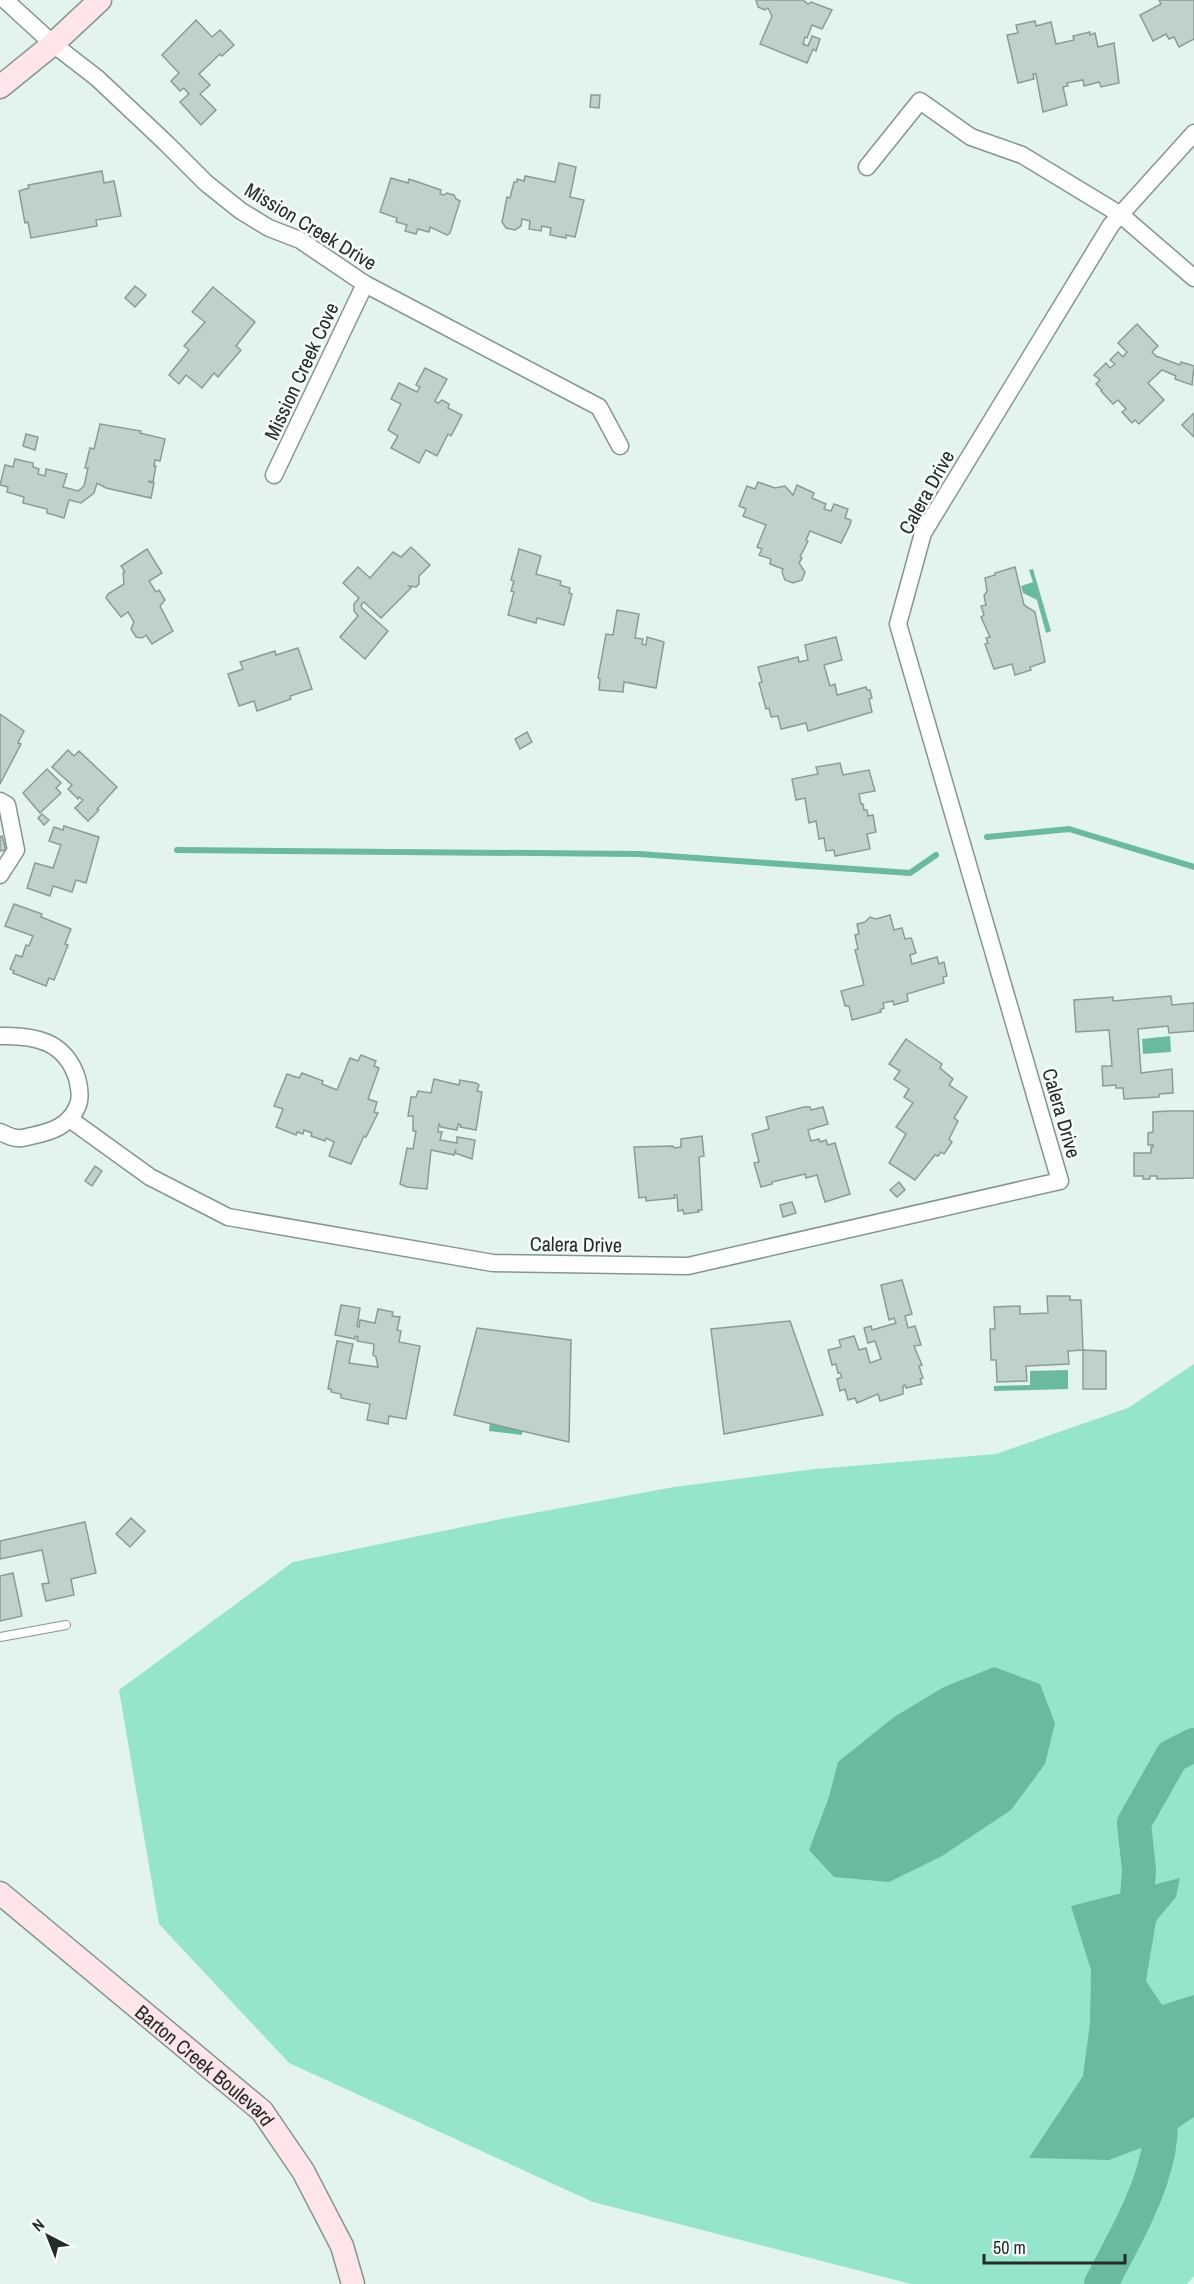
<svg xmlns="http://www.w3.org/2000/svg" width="1194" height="2284" font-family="'Archivo Narrow',sans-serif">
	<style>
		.green { fill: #95e5cc }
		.water { fill: #6abaa2 }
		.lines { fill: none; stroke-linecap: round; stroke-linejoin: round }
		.stream { stroke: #6abaa2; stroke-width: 6 }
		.river { stroke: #6abaa2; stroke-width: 34 }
		.building { fill: #bfd1cb; stroke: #8b9c96; stroke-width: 1.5 }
		.lane-casing { stroke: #859690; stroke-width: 10 }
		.street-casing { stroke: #859690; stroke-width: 19 }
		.secondary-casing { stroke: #859690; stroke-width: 25 }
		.lane { stroke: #fff; stroke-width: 8 }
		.street { stroke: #fff; stroke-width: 16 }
		.secondary { stroke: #fde5ea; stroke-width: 22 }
		.labels { text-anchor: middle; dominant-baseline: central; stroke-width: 5; stroke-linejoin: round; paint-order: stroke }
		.street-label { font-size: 20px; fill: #242b28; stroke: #f7fefc }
	</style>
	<rect width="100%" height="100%" fill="#e2f4ed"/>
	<!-- green -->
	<polygon class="green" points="1194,1364 1194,2276 1187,2284 911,2284 593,2202 289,2063 159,1924 119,1690 293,1562 501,1519 674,1487 815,1469 996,1454 1128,1408"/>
	<!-- water -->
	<g class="water">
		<polygon points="1033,569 1051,631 1046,633 1037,600 1023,593 1021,586 1033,582 1029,570"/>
		<polygon points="1170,1036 1171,1052 1143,1054 1142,1039"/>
		<polygon points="1068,1370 1068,1389 994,1391 994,1386 1030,1385 1030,1371"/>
		<polygon points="490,1418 523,1426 522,1435 489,1431"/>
		<polygon points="994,1667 1040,1684 1055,1723 1045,1764 1011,1810 942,1856 889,1882 834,1877 809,1850 829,1797 838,1762 894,1717 944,1687"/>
		<polygon points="1180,1878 1176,1897 1156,1921 1146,1981 1162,2005 1194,1995 1194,2117 1157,2142 1109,2160 1029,2158 1083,2076 1090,2023 1091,1970 1071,1906"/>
	</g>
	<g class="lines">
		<!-- stream -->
		<g class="stream">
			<polyline points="987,837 1069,829 1194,867"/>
			<polyline points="177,850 639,854 910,873 936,855"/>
		</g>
		<!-- river -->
		<g class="river">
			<polyline points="1132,1936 1135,1924 1139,1870 1134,1823 1172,1756 1194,1745"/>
			<path d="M1101,2284C1129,2229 1175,2157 1157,2093"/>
		</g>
	</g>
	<!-- building -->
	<g class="building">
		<polygon points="756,0 803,0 808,4 811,2 832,10 822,29 812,25 807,38 805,37 803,44 808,46 812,36 820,39 816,51 813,49 807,63 760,44 772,16 768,8 765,10 758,7"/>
		<polygon points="1159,0 1194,0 1194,39 1179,47 1174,37 1169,39 1166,34 1153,41 1140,15 1161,4"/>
		<polygon points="196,20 212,37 220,30 234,45 222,56 220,54 199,74 210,85 200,94 216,110 201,125 180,102 189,94 184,88 180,91 171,81 179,73 162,55"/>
		<polygon points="1035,21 1036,26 1051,22 1056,44 1074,40 1073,36 1090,32 1090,35 1095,33 1098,47 1114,43 1119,83 1101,87 1099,82 1084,86 1083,80 1067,83 1068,86 1063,87 1067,105 1043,112 1036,74 1033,74 1034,79 1018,83 1007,35 1018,33 1016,25"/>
		<polygon points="591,95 600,95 599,108 590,107"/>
		<polygon points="559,163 576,167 570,197 584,200 575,237 566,235 566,238 550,235 551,228 542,226 541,231 529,229 530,221 522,219 521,226 515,230 506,228 502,222 507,197 510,198 514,182 517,182 517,179 524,181 525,176 555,182"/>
		<polygon points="102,171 104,183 114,181 121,216 96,220 97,226 31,238 28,222 25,223 19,191 29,188 28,185"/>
		<polygon points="391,178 408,183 409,179 441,190 440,194 444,195 447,193 454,195 456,199 460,201 450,233 447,235 430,227 429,232 418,229 416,234 405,231 407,225 396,222 397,218 380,212"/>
		<polygon points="135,286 146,295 135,307 125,298"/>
		<polygon points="213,287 255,322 236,346 241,350 218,377 214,373 202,388 186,375 179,384 169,375 189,350 184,346 205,322 192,312"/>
		<polygon points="1137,324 1158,346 1152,352 1156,356 1180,365 1181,362 1194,366 1192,385 1175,379 1176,376 1162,370 1148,383 1164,400 1139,424 1135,420 1132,423 1122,412 1126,409 1118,400 1113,404 1101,391 1102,390 1096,384 1100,380 1094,375 1106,363 1110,368 1115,364 1110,360 1118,352 1123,357 1127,352 1118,343"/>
		<polygon points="425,368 447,379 435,401 438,403 442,400 449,404 448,408 462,415 451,436 448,434 437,456 426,450 419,463 391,448 398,436 388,430 401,404 391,399 399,383 417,392 420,387 416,385"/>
		<polygon points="1194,413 1194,437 1182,425"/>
		<polygon points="100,424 141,431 140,433 165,439 160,461 155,460 154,466 156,466 153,482 149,481 149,482 154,483 151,498 106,488 97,483 94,493 81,503 69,500 64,518 47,513 47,509 23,503 24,497 7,492 8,487 0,485 5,465 13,467 15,459 33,463 33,467 39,469 38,474 45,476 46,469 67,474 63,487 78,491 84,486 88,468 85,468 90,448 94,449"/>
		<polygon points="26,434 38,437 35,450 23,446"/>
		<polygon points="758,482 775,488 785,486 793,495 797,485 814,493 812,498 826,504 824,509 831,511 834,504 848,509 845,518 851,520 850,525 841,543 810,531 806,540 808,541 800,557 802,558 799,563 805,572 802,580 793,583 785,580 782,572 783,569 770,564 771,559 759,555 762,549 757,547 766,525 743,516 746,509 739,506 747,486 755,489"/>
		<polygon points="411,547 430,565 419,576 419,584 416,587 409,586 411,588 381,618 364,602 361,605 362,608 388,631 365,659 340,637 358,616 354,611 354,604 359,598 343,583 358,567 370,578 393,552 401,557"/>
		<polygon points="147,549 162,573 149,581 156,592 159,590 165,600 160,606 173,631 152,644 146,635 142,638 136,637 131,629 134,622 128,612 121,617 106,598 108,594 124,584 123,573 125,572 121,566"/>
		<polygon points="519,549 541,556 536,574 561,581 560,585 570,588 569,593 572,594 564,625 537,618 536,623 508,615 514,592 511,591 514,581 511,580"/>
		<polygon points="1015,567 1024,605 1035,612 1045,662 1030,667 1031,670 1015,675 1012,664 994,669 985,644 988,643 986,638 990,637 981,617 984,615 981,606 986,605 984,596 987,591 985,578 995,575 995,573"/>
		<polygon points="617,610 639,614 635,638 643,639 642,644 646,645 647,637 664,642 656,688 624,682 623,692 599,690 600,679 598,678 606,634 613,635"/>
		<polygon points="836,637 842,660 824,665 830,686 835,684 837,695 866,687 867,690 870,690 872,698 869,699 872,712 808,731 806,723 781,729 778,716 771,717 769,708 766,709 759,683 762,682 758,667 798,657 799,662 808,660 805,645"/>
		<polygon points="298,648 312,689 290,696 291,699 257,711 254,701 239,706 228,674 243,669 240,662 275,651 276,655"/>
		<polygon points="0,714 24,731 18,743 21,744 0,784"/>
		<polygon points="527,732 532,742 520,749 515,739"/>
		<polygon points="68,750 74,756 79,751 117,787 97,809 99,810 88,821 75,808 83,800 79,797 78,799 68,789 72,785 52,767"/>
		<polygon points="840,763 843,775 869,770 875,791 859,794 861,804 863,804 864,810 867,810 868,816 873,815 876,832 867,834 870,849 835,856 834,850 826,851 824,838 819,839 816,821 809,823 805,798 796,800 792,779 818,774 816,767"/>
		<polygon points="47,769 61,783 56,788 61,793 40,813 23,793"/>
		<polygon points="42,814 49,820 44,825 38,818"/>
		<polygon points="64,826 99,837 86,883 76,880 72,892 53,886 50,896 27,888 35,863 53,868 61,845 49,841 54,827 63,830"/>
		<polygon points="2,836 6,850 0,851 0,837"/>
		<polygon points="14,904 42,914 41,917 71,929 65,944 68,945 54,980 49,978 46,986 13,973 14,971 10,969 16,955 22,957 26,945 29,946 33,936 5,926"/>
		<polygon points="890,915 894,930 902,928 905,939 911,938 912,940 916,953 910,955 912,964 937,957 939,964 944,962 947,976 943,977 944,983 907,994 908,1001 894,1005 893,1001 883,1003 884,1008 880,1010 881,1012 852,1020 849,1006 845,1006 841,991 864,985 855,950 858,949 855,935 859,934 857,924 865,922 870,917 876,919"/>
		<polygon points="1171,996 1172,1005 1194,1003 1194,1031 1169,1033 1168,1026 1138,1029 1141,1073 1172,1069 1173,1093 1159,1094 1159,1097 1124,1099 1123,1088 1116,1088 1116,1085 1103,1086 1102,1066 1112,1066 1109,1030 1076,1032 1074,1000 1113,997 1113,1001"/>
		<polygon points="906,1039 942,1064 940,1068 953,1079 949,1085 967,1097 954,1118 958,1121 949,1139 952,1142 944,1154 941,1152 938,1156 935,1155 915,1180 889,1163 906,1134 896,1127 913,1103 904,1097 909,1089 894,1079 900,1071 889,1064"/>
		<polygon points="361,1055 376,1061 374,1066 379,1068 368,1099 377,1102 374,1112 378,1113 366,1137 364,1136 351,1164 329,1156 334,1142 326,1138 325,1141 311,1136 312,1133 304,1130 303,1134 297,1132 296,1135 276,1127 283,1109 274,1106 287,1074 299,1078 302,1073 323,1081 322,1084 337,1090 350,1058 358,1061"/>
		<polygon points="434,1079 459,1085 460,1080 476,1083 479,1085 477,1091 482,1092 476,1130 460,1127 461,1125 458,1124 457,1130 441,1127 439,1124 438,1132 442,1132 440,1140 457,1143 457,1137 475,1140 472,1159 455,1153 456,1149 454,1155 431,1150 427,1189 407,1187 400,1184 407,1148 413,1149 416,1131 413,1131 413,1116 408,1116 411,1097 416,1097 418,1091 431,1093"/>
		<polygon points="804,1107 810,1107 811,1110 823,1107 828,1124 808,1130 811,1141 819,1139 820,1142 826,1140 828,1145 835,1143 850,1194 825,1202 817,1175 806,1178 805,1174 772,1182 772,1184 761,1187 754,1163 759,1162 752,1134 769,1129 766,1117"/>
		<polygon points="1169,1111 1194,1111 1194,1178 1157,1179 1157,1176 1150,1176 1150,1179 1143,1179 1143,1176 1134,1176 1134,1153 1151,1153 1151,1147 1153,1147 1153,1145 1148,1145 1148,1133 1153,1132 1153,1112"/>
		<polygon points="702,1136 704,1156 699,1157 702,1210 698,1210 699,1212 684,1214 683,1210 678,1211 677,1195 674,1195 675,1198 646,1201 646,1197 639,1198 634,1147 673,1146 674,1148 681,1147 681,1139"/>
		<polygon points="95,1166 102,1171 92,1186 85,1181"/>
		<polygon points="899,1182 905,1190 897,1197 890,1190"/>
		<polygon points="792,1202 796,1213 783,1217 780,1205"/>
		<polygon points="902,1280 912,1314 905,1316 908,1328 915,1326 921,1345 914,1346 922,1365 919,1366 923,1378 920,1379 922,1384 906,1388 905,1385 903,1386 903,1394 880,1401 878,1394 857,1403 855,1398 848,1400 845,1389 840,1391 837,1379 842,1377 840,1373 838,1373 836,1364 832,1365 828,1350 841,1347 839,1340 854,1336 859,1350 866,1348 870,1363 881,1359 875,1341 868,1343 864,1328 871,1326 872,1330 896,1323 894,1318 889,1320 881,1285"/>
		<polygon points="1047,1296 1070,1296 1070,1300 1081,1300 1083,1350 1068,1351 1069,1364 1026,1366 1027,1381 997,1382 996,1360 991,1360 990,1329 995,1329 994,1307 1020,1306 1020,1314 1048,1313"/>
		<polygon points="341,1305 360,1308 357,1326 359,1327 360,1320 375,1323 378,1309 393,1312 392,1316 400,1317 397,1330 401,1331 399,1342 420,1346 406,1419 389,1416 388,1424 367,1420 370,1404 341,1398 341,1394 331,1392 331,1389 328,1389 337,1341 353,1344 349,1363 378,1367 376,1357 373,1355 374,1344 357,1341 358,1337 355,1336 355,1339 335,1335"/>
		<polygon points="790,1321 823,1415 724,1434 711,1329"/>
		<polygon points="477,1328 571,1340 569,1442 454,1415"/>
		<polygon points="1083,1350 1106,1351 1106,1389 1083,1389"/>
		<polygon points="131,1518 145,1531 130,1547 116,1534"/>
		<polygon points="85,1522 96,1573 71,1579 74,1595 46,1601 42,1584 49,1583 42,1550 0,1559 0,1541"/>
		<polygon points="13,1573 22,1616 0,1621 0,1576"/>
	</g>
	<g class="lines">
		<defs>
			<polyline id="lane" points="0,1637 66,1625"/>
			<g id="street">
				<polyline points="5,0 53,44 97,78 166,143 206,183 241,211 269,228 300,240 365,284 599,407 620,446"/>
				<polyline points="867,167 920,101 971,137 1022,155 1121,215 1194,278"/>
				<polyline points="274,475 365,284"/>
				<polyline points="0,801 7,805 16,850 0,875"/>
				<path d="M0,1036C35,1035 65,1041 77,1078C79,1086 81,1098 78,1105C70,1126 51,1132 31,1136C27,1137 21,1139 17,1138C12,1138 5,1134 0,1132"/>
				<polyline points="71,1120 150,1177 228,1217 493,1263 688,1266 1060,1181 898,624 923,533 1111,225 1194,133"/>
			</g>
			<g id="secondary">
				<polyline points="0,87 53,44 100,0"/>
				<path id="s1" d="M0,1893L262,2111L303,2171L342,2246L353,2284"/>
			</g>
		</defs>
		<!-- lane casing -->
		<use href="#lane" class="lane-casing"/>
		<!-- street casing -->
		<use href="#street" class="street-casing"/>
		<!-- secondary casing -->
		<use href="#secondary" class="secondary-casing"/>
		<!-- lane -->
		<use href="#lane" class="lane"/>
		<!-- street -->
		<use href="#street" class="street"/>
		<!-- secondary -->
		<use href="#secondary" class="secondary"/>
	</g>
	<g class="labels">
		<!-- street labels -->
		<g class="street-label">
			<text transform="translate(311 226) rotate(31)">Mission Creek Drive</text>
			<text transform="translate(301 371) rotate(-65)">Mission Creek Cove</text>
			<text transform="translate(926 492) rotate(-61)">Calera Drive</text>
			<text transform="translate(1062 1113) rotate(74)">Calera Drive</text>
			<text transform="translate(576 1244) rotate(1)">Calera Drive</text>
			<text stroke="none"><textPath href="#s1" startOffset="268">Barton Creek Boulevard</textPath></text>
		</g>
	</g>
	<!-- north arrow -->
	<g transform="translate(48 2236) rotate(318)" stroke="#f7fefc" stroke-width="4.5" paint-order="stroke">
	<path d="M0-4.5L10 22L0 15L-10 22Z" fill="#242b28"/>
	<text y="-9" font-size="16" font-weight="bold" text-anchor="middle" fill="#242b28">N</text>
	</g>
	<!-- scale -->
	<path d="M984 2254v9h141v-9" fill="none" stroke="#242b28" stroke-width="3"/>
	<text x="993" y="2254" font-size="18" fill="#242b28" stroke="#f7fefc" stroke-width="4.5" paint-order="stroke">50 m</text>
</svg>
